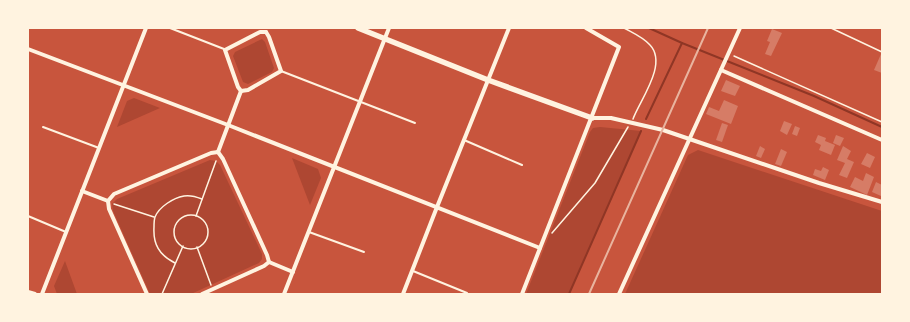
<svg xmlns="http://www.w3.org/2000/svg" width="910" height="322" font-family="'Exo 2',sans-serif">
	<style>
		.green { fill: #ae4732 }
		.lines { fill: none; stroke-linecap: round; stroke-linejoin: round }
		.stream { stroke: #8f3625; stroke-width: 2 }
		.building { fill: #d67c66 }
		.path { stroke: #fff3e0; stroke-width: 1.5 }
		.service { stroke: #fff3e0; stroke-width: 2 }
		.minor { stroke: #fff3e0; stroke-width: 4 }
		.tertiary { stroke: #fff3e0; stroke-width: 5.5 }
		.rail { stroke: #e9b49f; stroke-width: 2 }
	</style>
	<rect width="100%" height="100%" fill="#c8553d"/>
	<!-- green -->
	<g class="green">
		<polygon points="262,39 265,42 274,68 272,72 248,84 243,82 233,56 235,52"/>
		<polygon points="134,98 160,108 117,127 127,101"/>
		<polygon points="600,127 641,131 569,294 526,294 590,132 593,128"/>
		<polygon points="698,150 882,211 882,294 625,294 688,155"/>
		<polygon points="292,158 318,169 321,178 310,205"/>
		<polygon points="210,160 216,161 220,165 262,254 262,259 259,263 191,294 150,294 113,211 112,204 117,199"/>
		<polygon points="65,261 77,294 57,294 54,286"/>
	</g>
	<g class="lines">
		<!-- stream -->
		<g class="stream">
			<polyline points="649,28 682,43 814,96 882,127"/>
			<polyline points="646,119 682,43"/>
			<polyline points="569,294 641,131"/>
		</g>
	</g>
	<!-- building -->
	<g class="building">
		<polygon points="772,29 782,33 771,56 765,54 770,42 767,41"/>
		<polygon points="881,54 882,54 882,73 874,70"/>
		<polygon points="726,80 740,86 735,96 721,91"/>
		<polygon points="724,100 738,106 731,124 706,114 709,107 719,111"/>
		<polygon points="784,121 792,124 787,135 780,131"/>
		<polygon points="722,123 728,125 722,142 716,140"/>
		<polygon points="795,126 800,128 797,136 792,134"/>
		<polygon points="818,135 826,138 825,141 835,145 831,155 819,150 821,145 815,142"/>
		<polygon points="836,135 844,138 840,146 833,143"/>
		<polygon points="760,146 765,149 761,158 756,156"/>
		<polygon points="843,146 851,151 847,159 854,162 847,178 839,175 845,163 837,160"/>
		<polygon points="781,149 787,152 781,166 775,164"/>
		<polygon points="867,153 875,157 870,168 861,164"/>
		<polygon points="823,167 829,170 825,180 813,175 815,169 821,171"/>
		<polygon points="866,173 874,177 867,195 850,187 855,177 863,181"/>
		<polygon points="876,182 882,185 881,196 872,192"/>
	</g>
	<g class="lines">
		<!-- path -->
		<g class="path">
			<path d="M624,28C633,33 643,37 650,45C668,64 640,100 633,119"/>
			<polyline points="831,28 882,52"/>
			<polyline points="734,56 882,122"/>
			<polyline points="114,204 154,217"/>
			<circle cx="191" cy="232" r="17"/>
			<polyline points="196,216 216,161"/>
			<polyline points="552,233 595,183 628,127"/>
			<polyline points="197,247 211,285"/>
			<path d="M175,263C159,255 153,244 154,227C154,224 154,220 155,217C159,207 173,198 184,196C189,195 197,197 202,199"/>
			<polyline points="162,294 183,246"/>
		</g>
		<!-- service -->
		<g class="service">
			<polyline points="170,28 224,49"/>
			<polyline points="281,71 415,123"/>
			<polyline points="43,127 99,148"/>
			<polyline points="464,140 522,165"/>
			<polyline points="28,216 66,232"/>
			<polyline points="309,232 364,252"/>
			<polyline points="413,271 467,293"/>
		</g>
		<!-- minor -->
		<g class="minor">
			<polyline points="28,49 228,125 540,248"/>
			<polyline points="721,70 882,140"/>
			<polyline points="241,91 238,87 225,50 260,32 266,32"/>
			<polyline points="241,91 248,90 281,71 269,37 266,32"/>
			<polyline points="592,118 611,118 663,130 819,183 882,202"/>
			<polyline points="218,152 241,91"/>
			<polyline points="82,191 108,201"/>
			<polyline points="269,262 293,272"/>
			<polyline points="28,292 35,294"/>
			<polyline points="42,294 146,28"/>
			<polyline points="147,294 109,209 108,201 114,194 211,153 218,152"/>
			<polyline points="202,294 264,266 269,262 267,255 223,159 218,152"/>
			<polyline points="284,294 389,28"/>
			<polyline points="403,294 437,207 509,28"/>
			<polyline points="522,294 619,47 586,28"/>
			<polyline points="619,294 740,28"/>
		</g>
		<!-- tertiary -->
		<polyline class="tertiary" points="358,28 488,80 592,118"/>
		<!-- rail -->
		<polyline class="rail" points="589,294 708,28"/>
	</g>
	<!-- border -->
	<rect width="910" height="322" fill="none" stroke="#fff3e0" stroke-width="58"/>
</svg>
